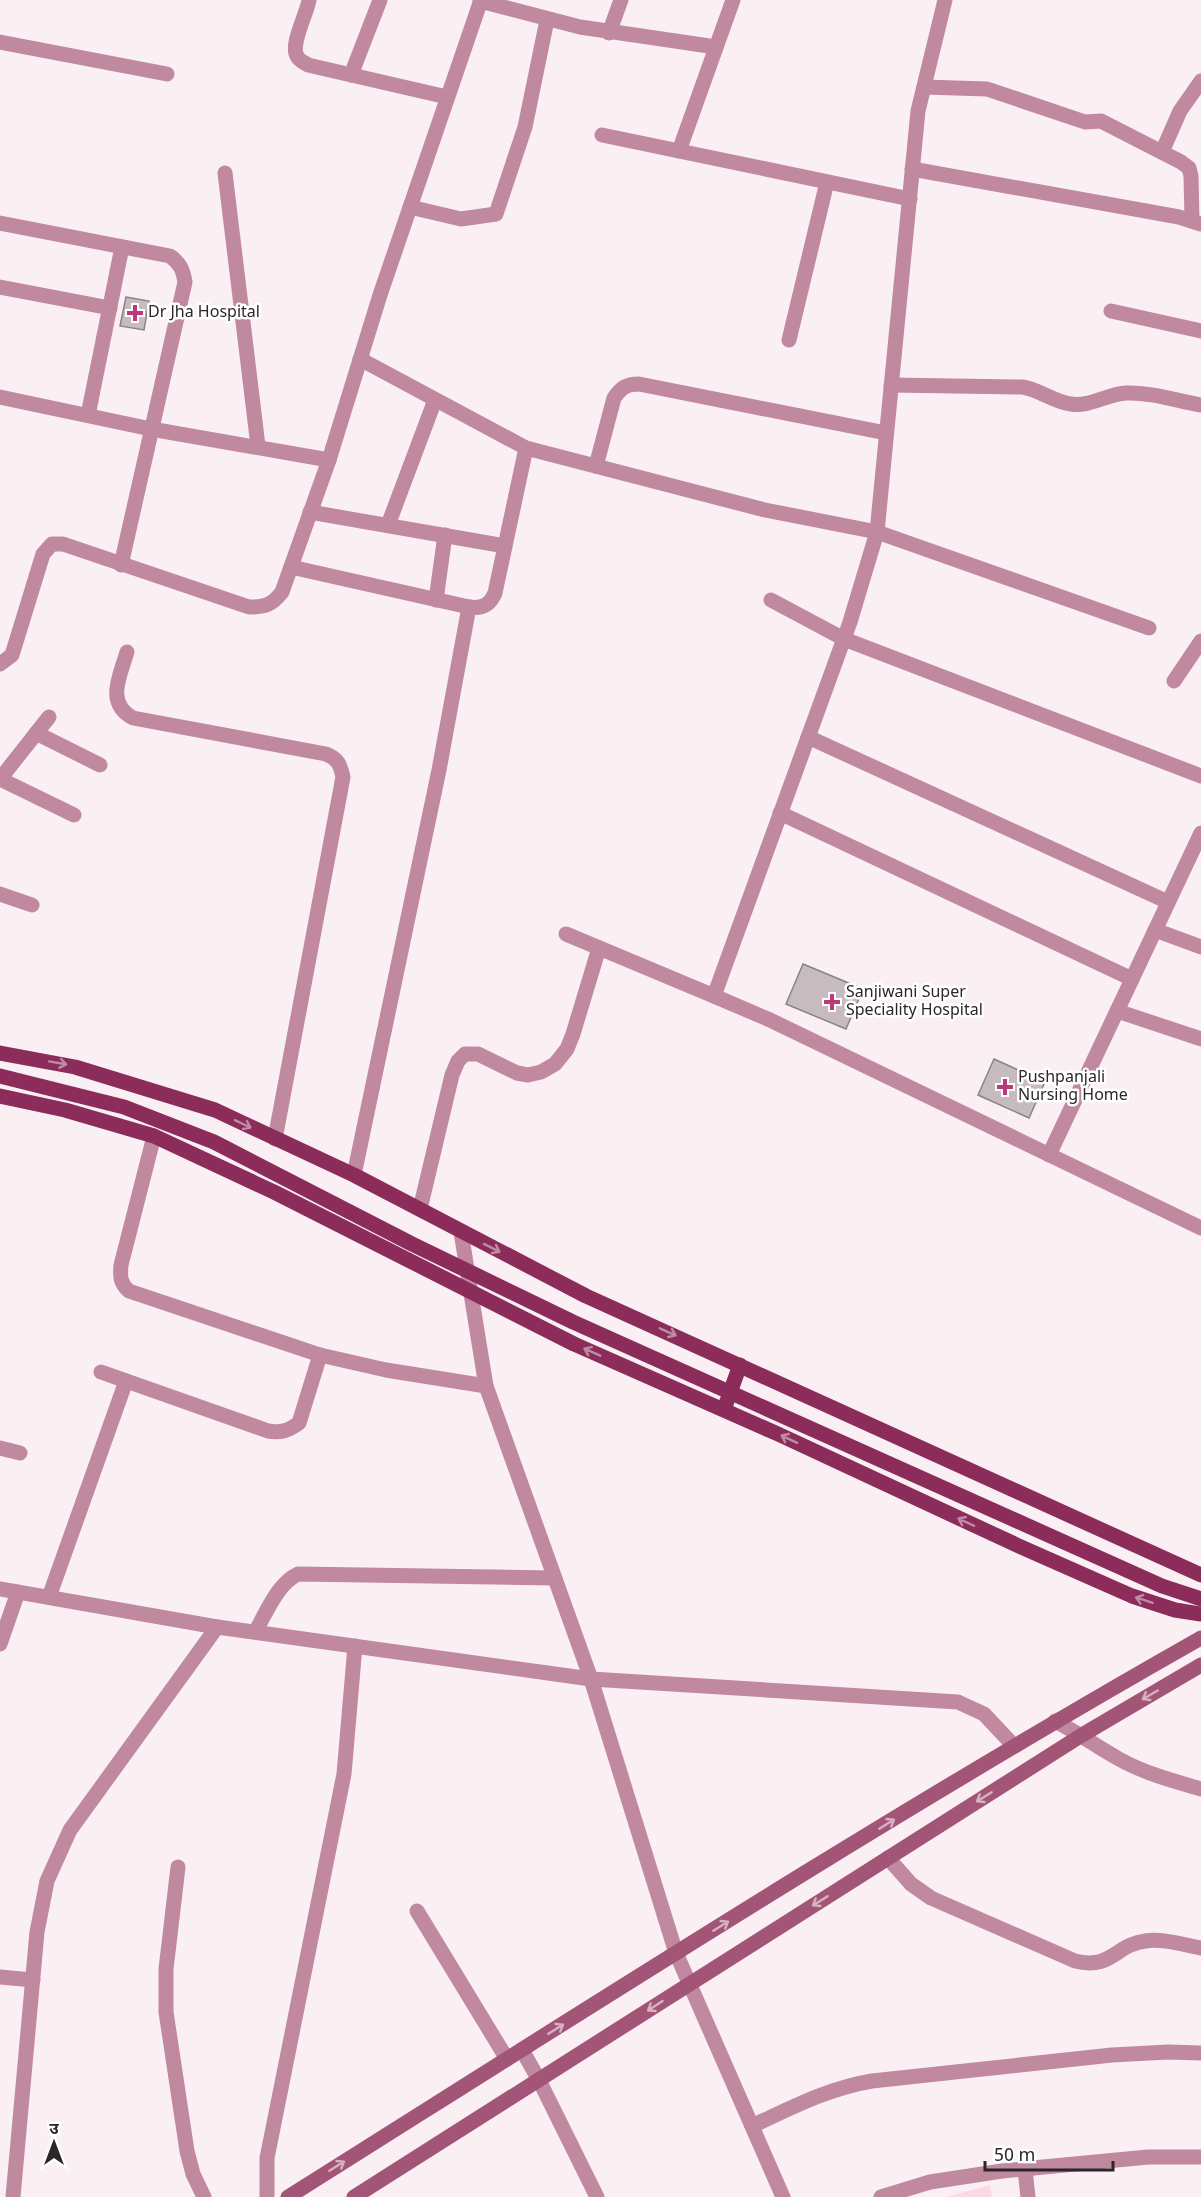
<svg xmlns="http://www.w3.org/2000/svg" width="1201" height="2197" font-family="Georgia,'Noto Sans Devanagari',serif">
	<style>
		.green { fill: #fcd8e5 }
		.building { fill: #c6bcbf; stroke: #8c8386; stroke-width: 1.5 }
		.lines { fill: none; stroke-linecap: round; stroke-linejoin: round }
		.minor { stroke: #c0899f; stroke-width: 15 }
		.tertiary { stroke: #c0899f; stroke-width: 15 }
		.secondary { stroke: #a35577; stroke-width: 15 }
		.primary { stroke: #8b2c5a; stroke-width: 15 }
		.primary-bridge { stroke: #8b2c5a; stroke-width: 15 }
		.oneway { stroke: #bf8ba4 }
		.oneway2 { stroke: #d6b2c2 }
		.poi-dot { fill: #bd387a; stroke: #fff; stroke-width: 2 }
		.labels { text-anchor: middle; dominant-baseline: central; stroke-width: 5; stroke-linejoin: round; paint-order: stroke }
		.poi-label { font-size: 16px; fill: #2b2728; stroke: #fff; text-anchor: start }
	</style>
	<rect width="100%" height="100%" fill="#faf0f3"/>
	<!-- green -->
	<polygon class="green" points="990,2185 992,2197 946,2197"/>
	<!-- building -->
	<g class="building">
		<polygon points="126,297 149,301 144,330 120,326"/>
		<polygon points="803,964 863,989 846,1029 786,1004"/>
		<polygon points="994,1059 1045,1082 1029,1118 978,1095"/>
	</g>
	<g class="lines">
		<!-- minor -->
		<g class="minor">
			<path d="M309,0C307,14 290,44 297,56C299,61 304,62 308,65L447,97"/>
			<polyline points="945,0 918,111 877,532 850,622 714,996 770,1020 1201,1228"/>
			<polyline points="480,1 580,27 716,47"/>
			<polyline points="609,33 621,0"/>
			<polyline points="0,42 167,74"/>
			<polyline points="351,75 380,0"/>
			<polyline points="924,87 987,89 1085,122 1101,121 1181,162 1189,168 1191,176 1192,220"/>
			<polyline points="602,135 910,199"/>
			<polyline points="679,151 733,0"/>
			<polyline points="1162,152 1180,111 1201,81"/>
			<polyline points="912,169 1179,217 1201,224"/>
			<polyline points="225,173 258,446"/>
			<polyline points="410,207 461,219 496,214 525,127 547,20"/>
			<path d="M0,223L170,256C180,263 183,270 185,282L121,565"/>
			<polyline points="0,287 110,308"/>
			<polyline points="1111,311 1201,331"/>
			<polyline points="789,340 827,182"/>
			<polyline points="360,359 526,448 765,510 877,532 1149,628"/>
			<path d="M891,385L1023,387C1040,390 1054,402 1071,404C1090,407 1107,394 1126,393C1151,392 1177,401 1201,405"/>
			<polyline points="0,397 151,429 329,460 380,295 481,0"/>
			<polyline points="88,415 122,247"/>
			<path d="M596,466L614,398C621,388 626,384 639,384L886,433"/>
			<polyline points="310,512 505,546"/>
			<polyline points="388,525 435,400"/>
			<path d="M291,567L469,607C482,609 490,605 495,593L526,448"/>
			<polyline points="436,600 445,535"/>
			<polyline points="771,600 844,639 1201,776"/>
			<path d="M127,652C120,676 105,703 133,718L326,754C338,759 340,764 343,777L275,1139"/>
			<path d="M0,664L12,655L43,554L52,544H63L249,607C265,607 272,605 282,592L329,460"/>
			<polyline points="1174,681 1201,641"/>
			<polyline points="36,733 100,765"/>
			<polyline points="808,737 1168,902"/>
			<polyline points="0,779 74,815"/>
			<polyline points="0,779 49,717"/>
			<polyline points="780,813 1132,979"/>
			<polyline points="0,894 32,905"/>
			<polyline points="1155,930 1201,947"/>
			<polyline points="566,934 714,996"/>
			<polyline points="1117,1011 1201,1039"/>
			<path d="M154,1136L121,1265C120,1277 120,1283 129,1291L320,1355L386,1370L486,1386"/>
			<polyline points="1049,1155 1201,833"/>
			<polyline points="354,1175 439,770 469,607"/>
			<polyline points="420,1209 452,1075 458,1061 465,1054 478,1054 517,1073 528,1075 541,1072 555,1064 567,1049 573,1034 599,948"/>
			<polyline points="461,1232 486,1386 591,1679 676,1953"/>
			<path d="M101,1372L268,1431C281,1433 288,1431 299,1423L320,1355"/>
			<polyline points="0,1448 20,1453"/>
			<polyline points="0,1589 217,1627 591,1679 958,1702 984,1714 1014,1746"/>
			<polyline points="49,1597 126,1381"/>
			<path d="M255,1632C267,1612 277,1584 298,1574L554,1578"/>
			<polyline points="0,1644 18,1592"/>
			<path d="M1055,1721C1077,1732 1097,1747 1119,1759C1144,1773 1173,1781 1201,1789"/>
			<path d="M888,1858L911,1884L931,1898L1075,1961C1112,1970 1115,1945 1145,1941C1162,1938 1184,1945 1201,1948"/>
			<polyline points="178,1867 166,1969 166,2012 187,2151 193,2174 204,2197"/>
			<polyline points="417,1911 507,2059"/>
			<polyline points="0,1977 33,1980"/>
			<polyline points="522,2050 539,2080 597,2197"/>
			<path d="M752,2126C791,2108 829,2088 872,2081L1112,2055L1168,2052L1201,2053"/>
			<polyline points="1025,2169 1028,2197"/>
			<polyline points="13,2197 37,1932 47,1881 70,1830 217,1627"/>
			<polyline points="267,2197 267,2158 344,1774 355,1646"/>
			<polyline points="881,2197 930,2182 1002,2171 1148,2157 1201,2157"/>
		</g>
		<!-- tertiary -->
		<polyline class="tertiary" points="676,1953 783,2197"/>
		<!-- secondary -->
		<g class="secondary">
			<path d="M288,2197C590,2007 890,1814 1201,1638"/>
			<polyline points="354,2197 1082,1735 1201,1665"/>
		</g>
		<!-- primary -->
		<g class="primary">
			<polyline points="0,1053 75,1067 215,1110 354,1175 586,1296 1201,1575"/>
			<polyline points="0,1096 65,1110 154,1136 274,1192 574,1344 778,1434 1021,1547 1132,1596 1175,1610 1201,1614"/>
			<polyline points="726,1404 740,1365"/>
		</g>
		<!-- primary-bridge -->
		<polyline class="primary-bridge" points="0,1076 124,1107 214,1142 412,1244 573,1322 1162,1586 1201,1599"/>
	</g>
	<!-- one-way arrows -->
	<defs><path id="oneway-shaft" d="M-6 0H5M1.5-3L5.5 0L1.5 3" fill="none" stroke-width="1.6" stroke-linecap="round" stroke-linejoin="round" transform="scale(1.5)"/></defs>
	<g class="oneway">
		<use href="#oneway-shaft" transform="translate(58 1063) rotate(10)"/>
		<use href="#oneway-shaft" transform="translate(243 1124) rotate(26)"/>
		<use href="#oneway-shaft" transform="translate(492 1248) rotate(27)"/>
		<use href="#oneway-shaft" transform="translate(668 1332) rotate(24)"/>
		<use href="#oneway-shaft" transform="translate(592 1352) rotate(-156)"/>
		<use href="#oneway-shaft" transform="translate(789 1439) rotate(-155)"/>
		<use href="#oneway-shaft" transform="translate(966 1522) rotate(-155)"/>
		<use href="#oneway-shaft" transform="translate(1144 1600) rotate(-162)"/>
	</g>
	<g class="oneway2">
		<use href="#oneway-shaft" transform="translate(1150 1695) rotate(150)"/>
		<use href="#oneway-shaft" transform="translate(984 1797) rotate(148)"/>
		<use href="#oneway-shaft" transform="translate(887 1824) rotate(-32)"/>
		<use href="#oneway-shaft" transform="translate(820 1901) rotate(148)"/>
		<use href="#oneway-shaft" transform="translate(721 1926) rotate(-32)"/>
		<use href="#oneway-shaft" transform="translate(655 2006) rotate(147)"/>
		<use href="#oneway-shaft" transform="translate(556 2029) rotate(-32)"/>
		<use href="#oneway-shaft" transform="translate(337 2166) rotate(-32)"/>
	</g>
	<!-- markers -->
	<g class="poi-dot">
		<path d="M132 304h6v6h6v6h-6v6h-6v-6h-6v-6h6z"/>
		<path d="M829 993h6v6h6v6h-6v6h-6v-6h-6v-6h6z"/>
		<path d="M1002 1078h6v6h6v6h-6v6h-6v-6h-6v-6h6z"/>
	</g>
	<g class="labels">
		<!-- poi labels -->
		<g class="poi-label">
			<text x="148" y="313">Dr Jha Hospital</text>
			<text x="846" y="993">Sanjiwani Super<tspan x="846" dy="18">Speciality Hospital</tspan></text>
			<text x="1018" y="1078">Pushpanjali<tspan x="1018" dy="18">Nursing Home</tspan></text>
		</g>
	</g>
	<!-- north arrow -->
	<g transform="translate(54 2143)" stroke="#ffffff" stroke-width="4.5" paint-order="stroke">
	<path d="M0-4.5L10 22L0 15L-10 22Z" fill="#2b2728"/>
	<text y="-9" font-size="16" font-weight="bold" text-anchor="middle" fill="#2b2728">उ</text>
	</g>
	<!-- scale -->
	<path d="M985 2161v9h128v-9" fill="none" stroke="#2b2728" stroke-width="3"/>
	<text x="994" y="2161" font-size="18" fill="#2b2728" stroke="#ffffff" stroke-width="4.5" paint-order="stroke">50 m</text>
</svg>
